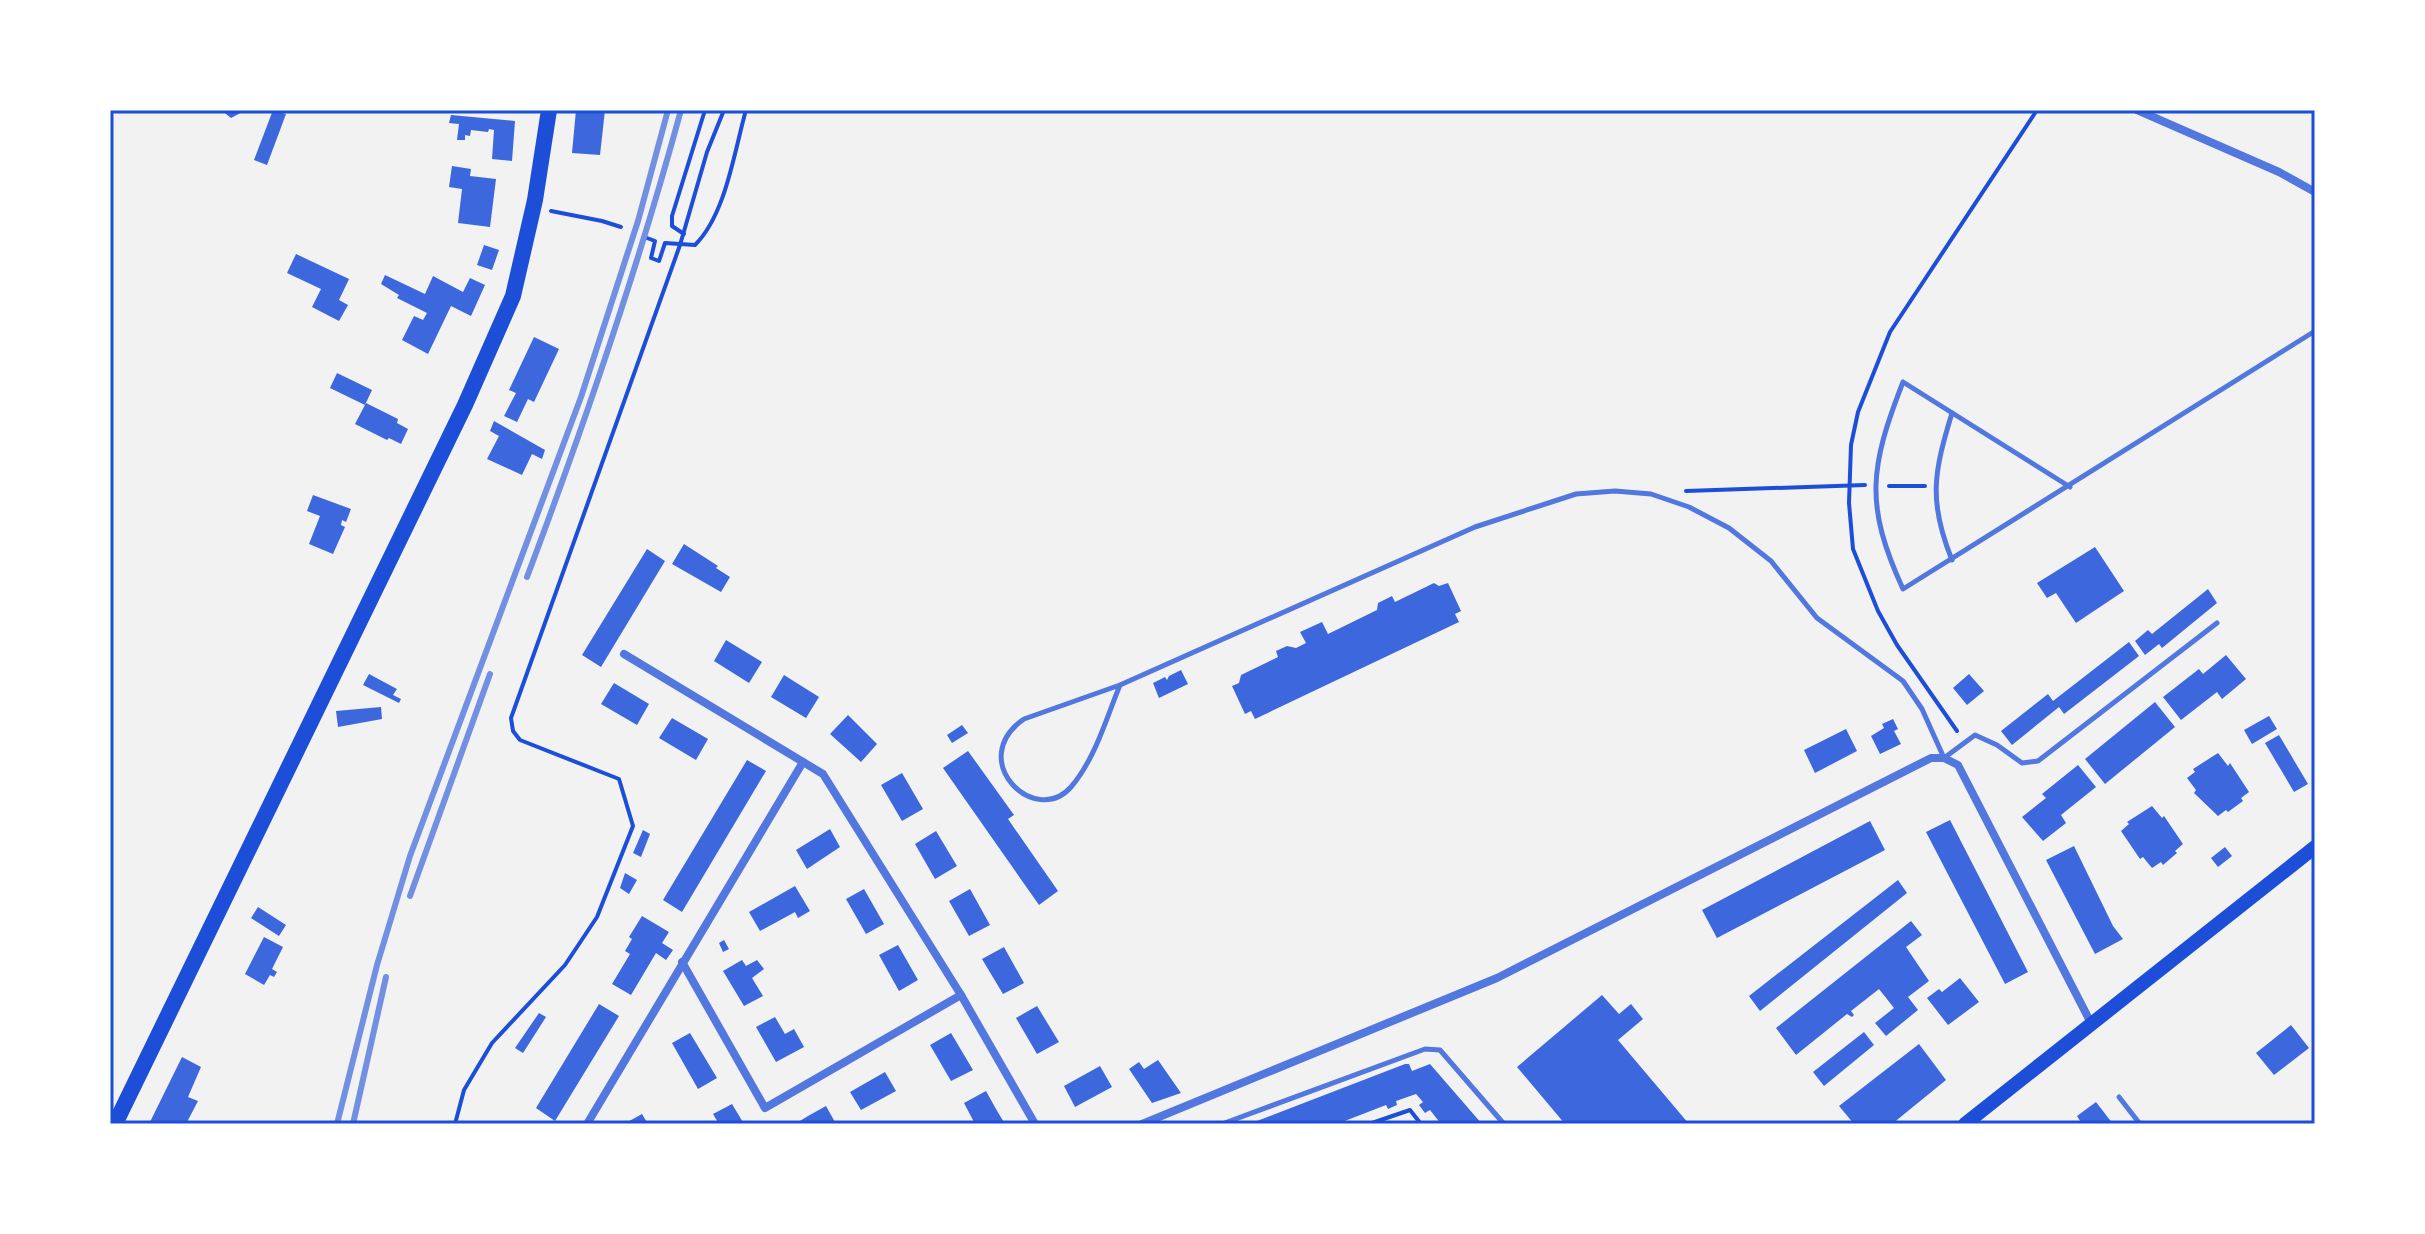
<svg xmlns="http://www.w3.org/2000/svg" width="2425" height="1234" font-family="'Noto Serif',serif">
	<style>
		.building { fill: #3d67dc }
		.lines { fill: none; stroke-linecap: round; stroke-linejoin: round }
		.path { stroke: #1d4ed8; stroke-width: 4 }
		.service { stroke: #5277de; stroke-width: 5 }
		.minor { stroke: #5277de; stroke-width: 8 }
		.secondary { stroke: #1d4ed8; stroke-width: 14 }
		.primary { stroke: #1d4ed8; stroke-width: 16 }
		.rail { stroke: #7290e2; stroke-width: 6 }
		.neatline { fill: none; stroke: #1d4ed8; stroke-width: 3 }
	</style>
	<rect width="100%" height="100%" fill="#f2f2f2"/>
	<!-- building -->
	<g class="building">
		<polygon points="221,110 246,110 231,118"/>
		<polygon points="273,110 286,114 267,165 254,160"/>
		<polygon points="576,110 605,110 600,155 572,153"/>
		<polygon points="451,115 515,121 512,161 492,159 494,130 489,129 488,132 471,130 470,136 465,135 465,140 457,140 459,124 449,123"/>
		<polygon points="452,166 471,169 470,176 496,179 490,227 458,223 462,189 449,187"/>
		<polygon points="484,245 499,250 492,270 477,265"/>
		<polygon points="296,254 349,279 339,300 348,305 339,321 312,307 321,289 287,273"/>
		<polygon points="385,275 425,294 433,276 463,292 470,278 485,285 471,316 451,306 428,354 402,340 414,316 423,320 427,313 397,298 399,295 381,284"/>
		<polygon points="534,337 559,349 534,402 528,399 517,422 504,416 516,393 509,390"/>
		<polygon points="337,373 372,390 365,405 330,388"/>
		<polygon points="366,403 398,419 397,423 408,429 401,444 389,438 387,440 355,424"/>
		<polygon points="494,421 545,450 542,459 532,454 522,475 487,459 499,436 490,431"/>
		<polygon points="313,495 351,509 346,522 342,520 341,525 345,527 333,554 309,544 320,516 307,511"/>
		<polygon points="684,544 718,566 716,568 730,577 721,592 672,564"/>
		<polygon points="2095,547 2124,591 2076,623 2056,593 2047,598 2037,583"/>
		<polygon points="647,549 665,561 601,667 582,655"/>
		<polygon points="1434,583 1439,586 1448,583 1461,611 1455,614 1459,622 1255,719 1251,711 1245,714 1232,686 1239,683 1241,675 1278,657 1276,651 1287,646 1296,648 1306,643 1300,632 1322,622 1328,634 1377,610 1378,603 1392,596 1395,602"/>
		<polygon points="2208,589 2217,603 2162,648 2159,644 2145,655 2135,641 2148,630 2152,634"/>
		<polygon points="726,640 762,662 749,683 714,661"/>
		<polygon points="2129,642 2139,656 2064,714 2059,707 2012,745 2001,731 2048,694 2053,701"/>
		<polygon points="2226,655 2246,679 2222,699 2217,692 2181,720 2163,697 2199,669 2203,674"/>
		<polygon points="1181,670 1188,684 1159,698 1153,683 1165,677 1167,680 1169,676"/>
		<polygon points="369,674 397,689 393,695 401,699 399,703 363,685"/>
		<polygon points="1969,674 1984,691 1967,705 1953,688"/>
		<polygon points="784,675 819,697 806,718 771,697"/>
		<polygon points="614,683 649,704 637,725 601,704"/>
		<polygon points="2155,702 2175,727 2105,784 2085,759"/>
		<polygon points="381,707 382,719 338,727 336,711"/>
		<polygon points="848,715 877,744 861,762 830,734"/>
		<polygon points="2269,716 2277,729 2252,744 2244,730"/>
		<polygon points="672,718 708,739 696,760 659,738"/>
		<polygon points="1893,719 1898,729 1894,731 1901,744 1880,754 1871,736 1884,728 1882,724"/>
		<polygon points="962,725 968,733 952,743 947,735"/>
		<polygon points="1846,729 1857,751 1815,773 1804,750"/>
		<polygon points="2279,735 2308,784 2294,792 2265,743"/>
		<polygon points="968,751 1014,815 1008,819 1058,891 1039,905 943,768"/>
		<polygon points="2218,753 2228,766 2230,763 2249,792 2241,798 2243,801 2228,812 2226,810 2218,816 2194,793 2196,790 2187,778 2195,772 2193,769"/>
		<polygon points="747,760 766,771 682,912 663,900"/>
		<polygon points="2078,765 2096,787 2061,815 2066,823 2043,841 2022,817 2046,798 2042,794"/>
		<polygon points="902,773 923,809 902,821 881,785"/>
		<polygon points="2152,806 2162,818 2164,816 2183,844 2175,851 2177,853 2163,865 2161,862 2152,868 2143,857 2140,859 2121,831 2129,824 2127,822"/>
		<polygon points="1950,820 2028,972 2005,984 1926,832"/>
		<polygon points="1870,821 1885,850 1717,938 1702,910"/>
		<polygon points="830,829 840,847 807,869 796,850"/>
		<polygon points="643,830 650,834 641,857 633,853"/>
		<polygon points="936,831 957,866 935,879 915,844"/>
		<polygon points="2074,846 2113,926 2123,939 2095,954 2046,860"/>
		<polygon points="2225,847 2232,856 2218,867 2211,858"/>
		<polygon points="625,873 637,880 629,894 620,888"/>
		<polygon points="1898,880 1907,893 1760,1011 1749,996"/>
		<polygon points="795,886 810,911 798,918 795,912 760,931 749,912"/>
		<polygon points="864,889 884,924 866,934 846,899"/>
		<polygon points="970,889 990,925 969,936 949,901"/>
		<polygon points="258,907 286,925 279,936 251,918"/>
		<polygon points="642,916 669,932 662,943 673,950 666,960 656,953 631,995 612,984 630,954 625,951 632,939 629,937"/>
		<polygon points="1911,921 1922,935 1906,947 1929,981 1908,997 1918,1010 1886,1036 1875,1023 1894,1008 1879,989 1851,1011 1854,1015 1852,1017 1847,1014 1796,1055 1776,1028"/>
		<polygon points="264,937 283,947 272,969 277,972 274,977 270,975 264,985 245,974"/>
		<polygon points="724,940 729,949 723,952 719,943"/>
		<polygon points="898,945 918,980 899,991 879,955"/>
		<polygon points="1004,947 1024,983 1003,994 982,959"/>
		<polygon points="742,960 746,966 757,960 764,969 752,978 763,996 744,1006 723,971"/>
		<polygon points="1960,978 1979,1002 1948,1025 1927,998 1939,989 1942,992"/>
		<polygon points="1602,995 1619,1014 1631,1004 1643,1019 1618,1040 1689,1124 1565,1124 1517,1067"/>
		<polygon points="599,1004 619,1016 555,1121 536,1108"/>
		<polygon points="1037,1006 1059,1042 1037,1054 1016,1018"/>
		<polygon points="539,1013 546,1017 523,1053 515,1048"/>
		<polygon points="775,1017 785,1034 794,1029 804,1047 776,1062 756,1027"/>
		<polygon points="2291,1025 2309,1048 2274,1075 2256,1053"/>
		<polygon points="1864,1032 1874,1045 1824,1086 1813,1072"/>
		<polygon points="690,1033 717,1078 698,1089 672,1043"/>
		<polygon points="951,1033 973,1070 951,1081 930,1045"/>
		<polygon points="1919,1044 1946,1080 1892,1124 1854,1124 1839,1106"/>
		<polygon points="182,1057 201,1067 188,1097 198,1101 186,1124 149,1124"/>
		<polygon points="1158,1060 1181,1093 1152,1103 1129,1069 1139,1062 1144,1069"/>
		<polygon points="1405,1064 1409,1064 1412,1071 1430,1064 1482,1124 1441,1124 1430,1110 1425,1113 1419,1105 1423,1102 1416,1094 1396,1101 1397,1105 1388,1109 1386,1105 1337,1124 1249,1124"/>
		<polygon points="1100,1066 1112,1087 1075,1107 1064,1086"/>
		<polygon points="885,1072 896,1091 861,1110 850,1092"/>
		<polygon points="986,1091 996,1109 1005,1124 971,1124 974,1122 964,1103"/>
		<polygon points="2096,1102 2113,1124 2082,1124 2077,1116"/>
		<polygon points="732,1104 744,1124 719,1124 713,1114"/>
		<polygon points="826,1106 836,1124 795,1124 808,1116"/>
		<polygon points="642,1114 648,1124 624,1124"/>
	</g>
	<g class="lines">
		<!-- path -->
		<g class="path">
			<polyline points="551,211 602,221 621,227"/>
			<polyline points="684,234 672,226 672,216 705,110"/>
			<path d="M647,238L655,241L651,258L659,261L665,243L695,245C726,214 734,152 746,110"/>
			<polyline points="1889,486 1925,486"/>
			<polyline points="1686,491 1865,485"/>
			<polyline points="1957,731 1897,645 1878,611 1853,549 1849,503 1851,445 1858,412 1890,332 2037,110"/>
			<polyline points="455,1124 464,1090 492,1043 565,965 597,917 633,826 619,779 520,740 513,731 511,718 680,245 707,152 724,110"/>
			<polyline points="1369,1124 1410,1110 1421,1124"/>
		</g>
		<!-- service -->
		<g class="service">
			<path d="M1952,413C1934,472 1928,501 1952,560"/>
			<path d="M2070,487L1903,382C1870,467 1864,504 1903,589L2315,331"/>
			<path d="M1120,685C1106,719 1095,759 1071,787C1035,828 965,760 1024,719L1120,685L1475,527L1576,494L1615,491L1651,494L1689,507L1729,528L1771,561L1817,618L1903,681L1922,709L1944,758L1975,735L1997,745L2022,763L2038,761L2217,623"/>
			<polyline points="2119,1097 2140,1124"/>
			<polyline points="1222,1124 1425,1049 1440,1050 1504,1124"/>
		</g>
		<!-- minor -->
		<g class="minor">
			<polyline points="2137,110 2279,172 2315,192"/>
			<polyline points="624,654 823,774 961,995 1035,1124"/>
			<polyline points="682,962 765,1108 961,995"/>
			<polyline points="587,1124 803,762"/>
			<polyline points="1142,1124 1497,978 1931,758 1944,758 1958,765 2091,1023"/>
		</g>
		<!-- secondary -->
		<polyline class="secondary" points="1965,1124 2315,847"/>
		<!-- primary -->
		<polyline class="primary" points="115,1124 465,405 513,296 535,200 549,110"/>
		<!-- rail -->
		<g class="rail">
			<path d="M527,577C585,423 638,268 681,110"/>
			<polyline points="410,896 490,674"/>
			<polyline points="337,1124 377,965 410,856 581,397 638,221 668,110"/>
			<polyline points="353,1124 386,977"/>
		</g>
	</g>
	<!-- border -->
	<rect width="2425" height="1234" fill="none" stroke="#ffffff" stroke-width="224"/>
	<rect x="112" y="112" width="2201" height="1010" class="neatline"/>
</svg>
